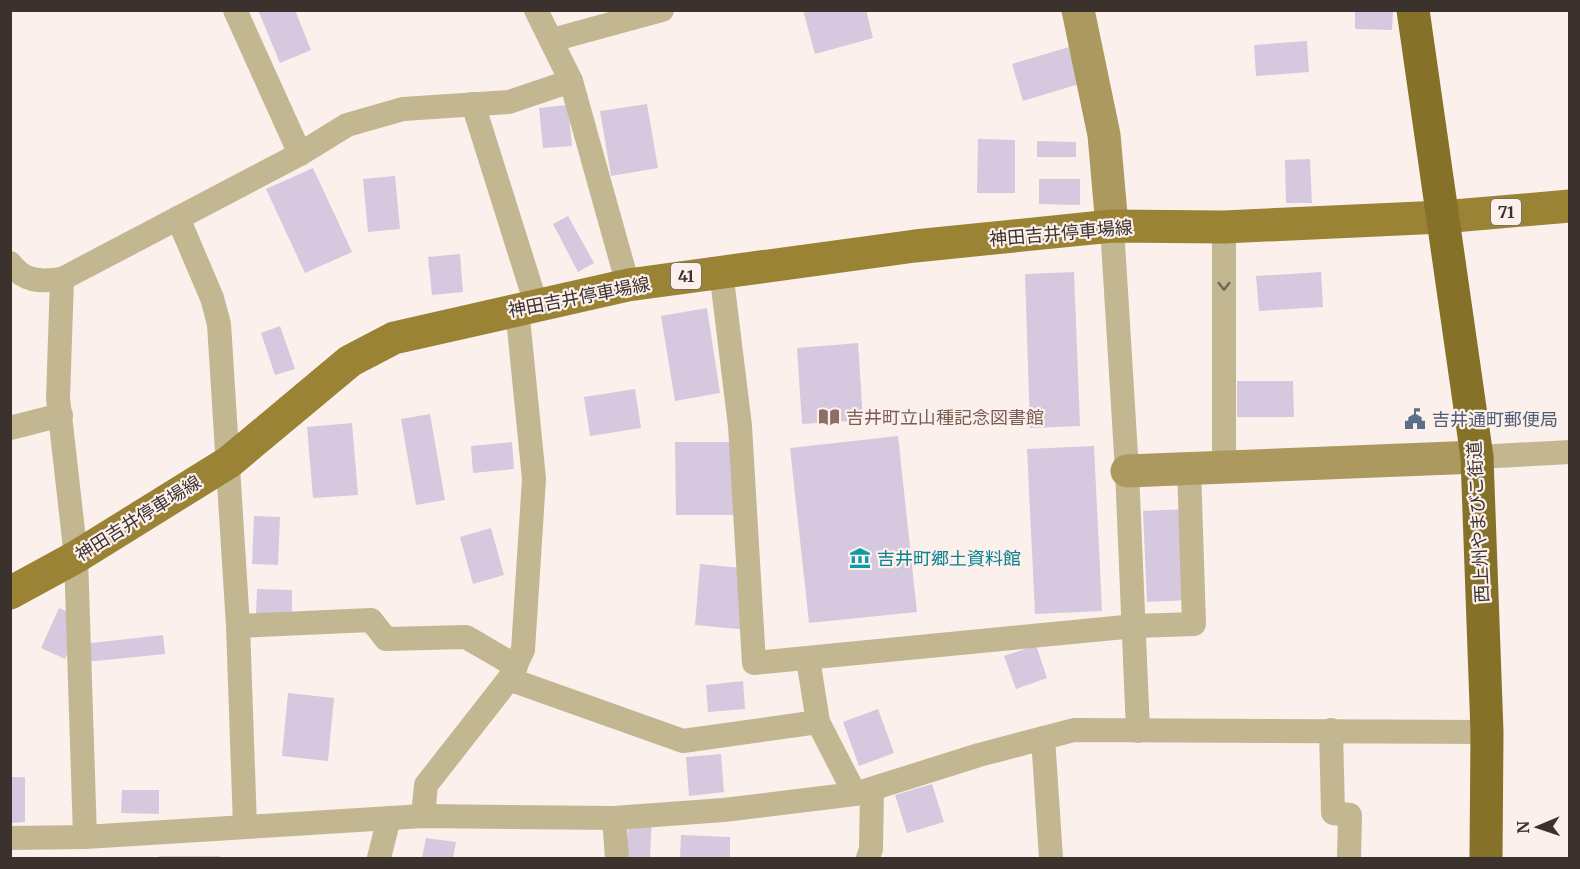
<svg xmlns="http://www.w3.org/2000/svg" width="1580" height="869" font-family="Merriweather,'Noto Sans JP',serif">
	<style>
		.building { fill: #d6c8df }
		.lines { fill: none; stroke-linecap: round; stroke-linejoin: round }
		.street { stroke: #c3b791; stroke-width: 24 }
		.secondary { stroke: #ab995f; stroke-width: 33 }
		.primary { stroke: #9a8335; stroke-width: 33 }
		.highway { stroke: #867128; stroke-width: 33 }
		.oneway { stroke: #726755 }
		.labels { text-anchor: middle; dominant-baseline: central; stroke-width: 4.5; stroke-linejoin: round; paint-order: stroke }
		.shield { fill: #fbf0eb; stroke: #756b66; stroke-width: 1.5 }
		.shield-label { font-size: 16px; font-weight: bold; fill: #3c322d }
		.street-label { font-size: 18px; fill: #3c322d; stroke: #fbf0eb }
		.education-label { font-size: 18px; fill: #785e54; stroke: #fbf0eb; text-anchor: start }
		.service-label { font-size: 18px; fill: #4e5e75; stroke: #fbf0eb; text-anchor: start }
		.culture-label { font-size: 18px; fill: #0d838f; stroke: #fbf0eb; text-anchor: start }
	</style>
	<rect width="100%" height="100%" fill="#fbf0eb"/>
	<!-- building -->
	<g class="building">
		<polygon points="258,10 295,10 311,50 280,63"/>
		<polygon points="803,10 866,10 873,38 815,54"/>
		<polygon points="1355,10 1393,10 1392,30 1355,29"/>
		<polygon points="1307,41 1309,72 1256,76 1254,45"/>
		<polygon points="1069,47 1079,84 1023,101 1012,64"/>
		<polygon points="647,104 658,168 611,176 600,111"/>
		<polygon points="568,105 572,146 543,148 539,108"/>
		<polygon points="978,139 1015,140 1015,193 977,193"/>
		<polygon points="1037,141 1076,142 1076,157 1037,157"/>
		<polygon points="1310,159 1312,203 1286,203 1285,160"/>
		<polygon points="313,168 352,252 305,273 266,189"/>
		<polygon points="395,176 400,229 368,232 363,179"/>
		<polygon points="1039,179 1080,179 1080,205 1039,204"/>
		<polygon points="568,216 594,263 578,272 553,224"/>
		<polygon points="460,254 463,292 432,295 428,257"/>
		<polygon points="1074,272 1080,426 1030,428 1025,274"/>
		<polygon points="1321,272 1323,307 1259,311 1256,276"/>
		<polygon points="707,308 720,393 675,401 661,316"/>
		<polygon points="280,326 295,369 275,375 261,333"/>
		<polygon points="858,343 863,420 802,424 797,348"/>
		<polygon points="1237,381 1293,381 1294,417 1237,417"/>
		<polygon points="635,389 641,428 590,436 584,397"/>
		<polygon points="430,414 445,500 416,505 401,419"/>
		<polygon points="352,423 358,495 313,498 307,427"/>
		<polygon points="898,436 917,612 809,623 790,448"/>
		<polygon points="512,442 514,469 473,473 471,446"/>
		<polygon points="675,442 736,442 737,515 676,515"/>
		<polygon points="1094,446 1102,611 1035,614 1027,449"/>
		<polygon points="1185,509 1188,600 1147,602 1143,511"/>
		<polygon points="254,516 280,517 278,565 252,564"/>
		<polygon points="491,528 504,575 473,584 460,537"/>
		<polygon points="700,564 753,569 749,630 695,625"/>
		<polygon points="257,589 292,590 292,614 256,613"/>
		<polygon points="59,608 83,619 65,659 41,648"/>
		<polygon points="163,635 165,654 85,662 83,644"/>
		<polygon points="1036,645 1047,678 1016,689 1004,656"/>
		<polygon points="743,681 745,709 708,712 706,685"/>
		<polygon points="288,693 334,698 328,761 282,756"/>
		<polygon points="878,709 894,753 859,766 843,722"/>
		<polygon points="721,754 724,792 689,796 686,757"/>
		<polygon points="10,777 25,777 25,822 10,823"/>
		<polygon points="932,784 944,822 907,833 895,795"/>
		<polygon points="122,790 159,790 159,814 121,813"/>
		<polygon points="629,815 652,816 650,858 626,858"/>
		<polygon points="681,835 730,837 730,858 680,858"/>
		<polygon points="426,838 456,842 453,858 422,858"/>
		<rect x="159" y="856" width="61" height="2"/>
	</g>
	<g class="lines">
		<!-- street -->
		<g class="street">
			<polyline points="235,10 300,154"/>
			<polyline points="536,10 571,81 628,285"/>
			<polyline points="552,40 662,10"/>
			<polyline points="473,104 536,304"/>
			<polyline points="178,218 212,298 219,324 238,626 245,826"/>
			<polyline points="1112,226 1127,471 1138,731"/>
			<path d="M10,263C24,282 40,282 62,279L300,154L347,125L403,109L509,102L571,81"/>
			<polyline points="721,271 740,426 754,663 1135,626 1194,624 1189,468"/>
			<polyline points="62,279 58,398 76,557 85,837"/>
			<polyline points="10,428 61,415"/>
			<polyline points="1477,457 1570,452"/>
			<polyline points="1224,468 1224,227"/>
			<polyline points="238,626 371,620 386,639 466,637 516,666"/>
			<polyline points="808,659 818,722 855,794"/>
			<polyline points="509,679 683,741 818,722"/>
			<polyline points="1331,730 1333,813 1350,815 1349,858"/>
			<polyline points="1043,738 1051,858"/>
			<polyline points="423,816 426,785 509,679 523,650 534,479 517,308"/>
			<polyline points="614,818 617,858"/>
			<polyline points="10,838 85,837 423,816 614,818 724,810 855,794 979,755 1074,730 1487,732"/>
			<polyline points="379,858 389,818"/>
			<polyline points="868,858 871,849 872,790"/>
		</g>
		<!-- secondary -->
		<g class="secondary">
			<polyline points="1078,10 1104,135 1112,226"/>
			<polyline points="1127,471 1477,457"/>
		</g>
		<!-- primary -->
		<polyline class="primary" points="10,593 76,557 229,462 350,361 394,338 628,285 915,246 1112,226 1224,227 1442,217 1570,206"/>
		<!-- highway -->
		<polyline class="highway" points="1413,10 1477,457 1487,732 1486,858"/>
	</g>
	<!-- one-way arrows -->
	<defs><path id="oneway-chevron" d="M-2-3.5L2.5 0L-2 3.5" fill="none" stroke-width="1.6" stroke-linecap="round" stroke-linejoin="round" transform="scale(1.5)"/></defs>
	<use class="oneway" href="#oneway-chevron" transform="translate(1224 286) rotate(90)"/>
	<!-- icons -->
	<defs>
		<symbol id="library-bare" viewBox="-9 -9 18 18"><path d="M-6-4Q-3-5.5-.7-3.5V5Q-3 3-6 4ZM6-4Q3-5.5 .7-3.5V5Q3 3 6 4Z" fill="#8d6e63" stroke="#fbf0eb" stroke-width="2.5" paint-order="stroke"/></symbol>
		<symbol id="civic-bare" viewBox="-9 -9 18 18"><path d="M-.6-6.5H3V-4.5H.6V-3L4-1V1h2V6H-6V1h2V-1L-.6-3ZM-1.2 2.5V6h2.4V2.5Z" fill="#5c6f8a" stroke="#fbf0eb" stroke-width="2.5" paint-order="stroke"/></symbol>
		<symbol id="museum-bare" viewBox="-9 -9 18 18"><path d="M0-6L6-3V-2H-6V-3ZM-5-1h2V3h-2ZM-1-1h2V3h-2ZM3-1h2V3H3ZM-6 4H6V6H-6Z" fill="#0f9aa8" stroke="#fbf0eb" stroke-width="2.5" paint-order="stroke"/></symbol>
	</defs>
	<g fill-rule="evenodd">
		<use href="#library-bare" x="814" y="402" width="30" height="30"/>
		<use href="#civic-bare" x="1400" y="404" width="30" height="30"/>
		<use href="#museum-bare" x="845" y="543" width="30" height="30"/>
	</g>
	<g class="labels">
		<!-- shield labels -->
		<g class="shield">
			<rect x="1491" y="199" width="30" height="26" rx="4.5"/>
			<rect x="671" y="263" width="30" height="26" rx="4.5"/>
		</g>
		<g class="shield-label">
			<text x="1506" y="212">71</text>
			<text x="686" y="276">41</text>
		</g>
		<!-- street labels -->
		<g class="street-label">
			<text transform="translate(1061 233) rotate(-5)">神田吉井停車場線</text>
			<text transform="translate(579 297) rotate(-11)">神田吉井停車場線</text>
			<text transform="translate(138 518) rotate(-32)">神田吉井停車場線</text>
			<text transform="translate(1478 522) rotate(-93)">西上州やまびこ街道</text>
		</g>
		<!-- education labels -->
		<g class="education-label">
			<text x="846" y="417">吉井町立山種記念図書館</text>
		</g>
		<!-- service labels -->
		<g class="service-label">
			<text x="1432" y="419">吉井通町郵便局</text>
		</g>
		<!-- culture labels -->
		<g class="culture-label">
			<text x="877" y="558">吉井町郷土資料館</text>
		</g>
	</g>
	<!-- border -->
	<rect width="1580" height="869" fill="none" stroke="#3c322d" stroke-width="24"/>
	<!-- north arrow -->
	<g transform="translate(1538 827) rotate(268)" stroke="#fbf0eb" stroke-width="4.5" paint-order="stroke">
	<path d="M0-4.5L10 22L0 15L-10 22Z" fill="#3c322d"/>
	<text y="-9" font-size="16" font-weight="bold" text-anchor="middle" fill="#3c322d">N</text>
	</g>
</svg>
